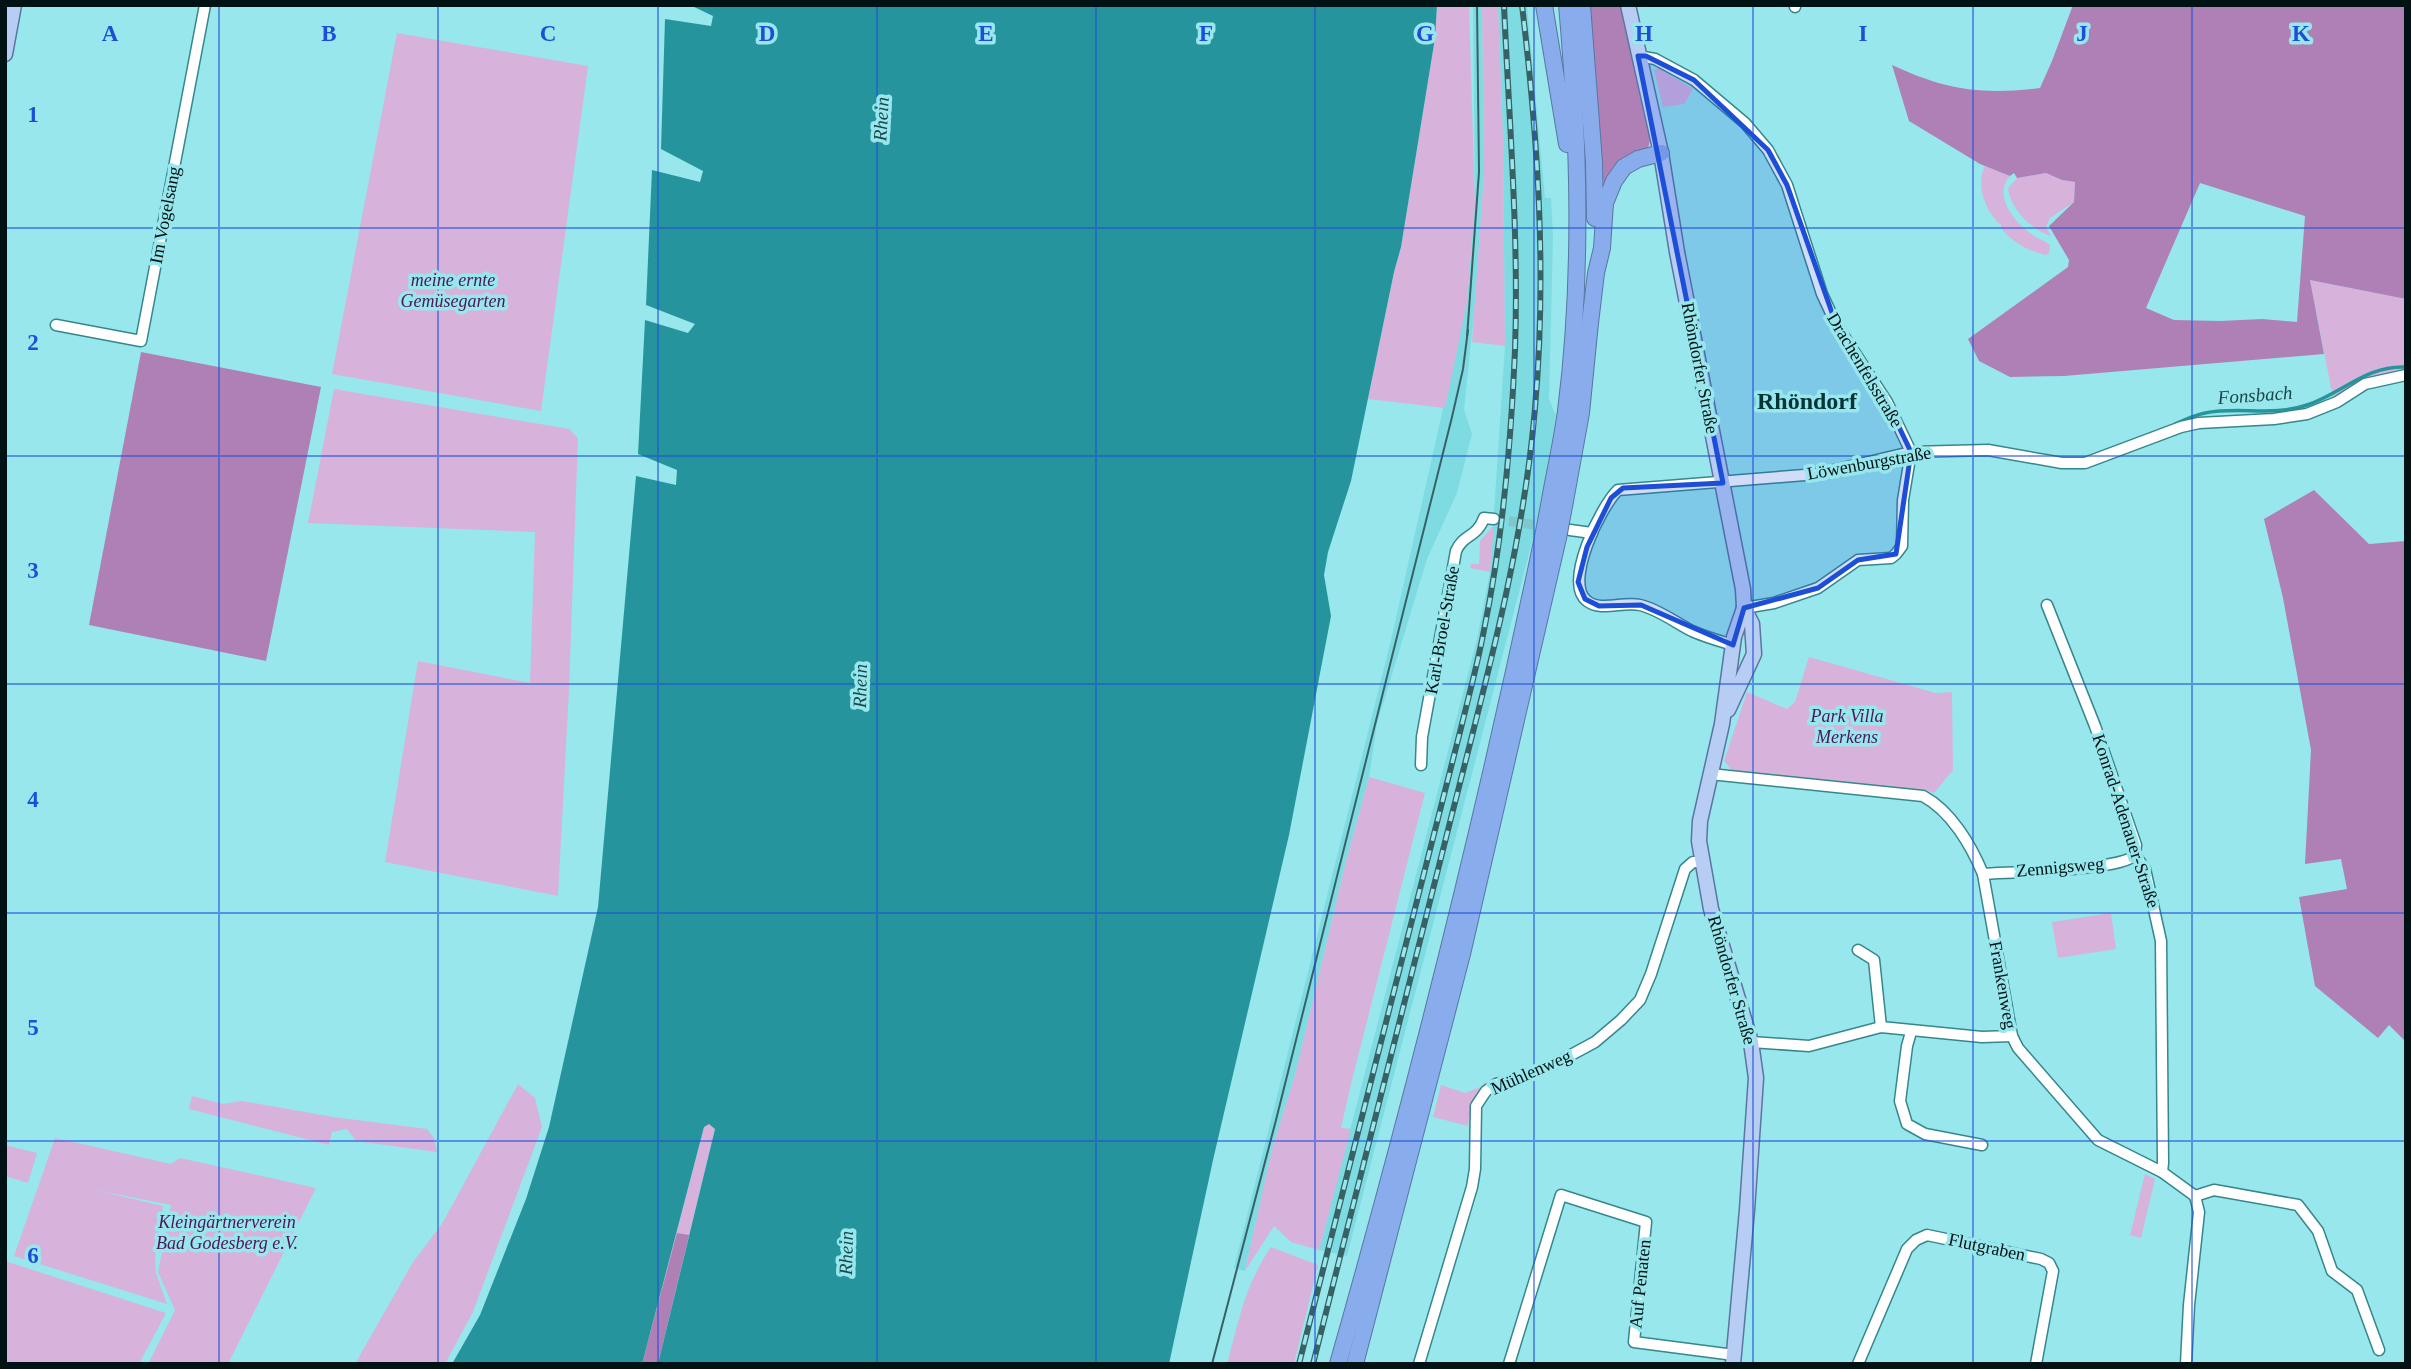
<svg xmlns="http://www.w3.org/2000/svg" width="2411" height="1369" font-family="'Times New Roman',serif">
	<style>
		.built { fill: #7fdbe2 }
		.green { fill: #d7b3dc }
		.forest { fill: #af80b6; fill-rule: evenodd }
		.water { fill: #26949c }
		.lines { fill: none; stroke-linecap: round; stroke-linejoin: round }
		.stream { stroke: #26949c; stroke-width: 3.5 }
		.minor-tunnel { stroke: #80c7cc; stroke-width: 10; stroke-dasharray: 10 5; stroke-linecap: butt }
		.minor-casing { stroke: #35878d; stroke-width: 13 }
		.major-casing { stroke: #5976a1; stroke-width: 17 }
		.highway-casing { stroke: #5976a1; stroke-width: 18 }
		.minor { stroke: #fff; stroke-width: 10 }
		.major { stroke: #b8cdf4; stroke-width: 14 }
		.highway { stroke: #89aced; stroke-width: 16 }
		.tram { stroke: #386164; stroke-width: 2 }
		.rail-casing { stroke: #386164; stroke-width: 6 }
		.rail { stroke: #97e7ed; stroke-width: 3.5; stroke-dasharray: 10; stroke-linecap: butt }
		.highway-bridge-casing { stroke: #5976a1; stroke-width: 18; stroke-linecap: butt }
		.highway-bridge { stroke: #89aced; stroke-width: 16 }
		.marked { fill: #1d4ed8; fill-opacity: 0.2; stroke: #1d4ed8; stroke-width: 5; stroke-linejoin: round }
		.grid { fill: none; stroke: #1d4ed8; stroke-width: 2; stroke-opacity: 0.55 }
		.labels { text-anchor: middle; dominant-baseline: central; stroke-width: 7; stroke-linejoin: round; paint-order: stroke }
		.street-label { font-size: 18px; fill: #001214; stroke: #97e7ed }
		.park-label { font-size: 18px; font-style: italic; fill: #501558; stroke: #97e7ed }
		.water-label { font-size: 19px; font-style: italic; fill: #19474b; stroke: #97e7ed }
		.district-label { font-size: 24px; font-weight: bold; fill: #043336; stroke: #97e7ed }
		.grid-label { font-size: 23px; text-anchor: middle; font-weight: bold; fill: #1d4ed8; stroke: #97e7ed; stroke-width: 7; stroke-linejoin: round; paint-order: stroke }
	</style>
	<rect width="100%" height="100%" fill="#97e7ed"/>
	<!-- built -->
	<g class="built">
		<polygon points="1473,5 1482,5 1484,172 1475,304 1464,410 1472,434 1457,493 1427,559 1377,724 1369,777 1346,861 1295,1075 1272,1149 1245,1271 1234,1268 1391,640 1467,302 1475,205"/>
		<polygon points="1498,5 1527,5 1545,198 1551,198 1553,237 1549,399 1556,416 1538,519 1347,1256 1319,1250 1477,639 1490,572 1505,346 1503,137"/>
	</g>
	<!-- green -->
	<g class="green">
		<polygon points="1437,5 1469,5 1475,205 1467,302 1445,408 1368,399 1394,272 1401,247 1435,38"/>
		<polygon points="1482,5 1498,5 1503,137 1505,346 1472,342 1484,172"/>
		<polygon points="397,33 588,66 541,411 332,374"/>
		<polygon points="1659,68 1693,89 1684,104 1663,107 1654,70"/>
		<path d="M1985,166L2010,176C1993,195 2013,220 2030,233C2036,238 2044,240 2050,245L2049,253L2046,255C2028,251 2013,243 2001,228V225C1986,213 1975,185 1985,166Z"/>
		<path d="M2046,173L2062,180L2075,182L2074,202L2050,218L2046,227L2051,236C2032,230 2010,209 2008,188L2017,178Z"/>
		<path d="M2310,280L2406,299V371C2379,371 2355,384 2333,398Z"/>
		<polygon points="334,389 569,429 578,438 569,690 558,896 385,862 418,661 530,683 535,532 308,523"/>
		<polygon points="1494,525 1490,572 1470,568 1471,564 1479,564 1480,541"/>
		<polygon points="1809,657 1936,693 1952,692 1953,770 1934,793 1926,790 1735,774 1724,761 1747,692 1787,709 1795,702"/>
		<polygon points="1369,777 1425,793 1350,1088 1341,1128 1351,1129 1319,1250 1291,1242 1274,1226 1245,1271 1272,1149 1295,1075 1346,861"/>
		<polygon points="2111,913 2116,949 2058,958 2052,922"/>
		<polygon points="518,1084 535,1098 542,1127 473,1312 445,1364 355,1364 413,1262 442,1224"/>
		<path d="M1488,1084C1473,1097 1471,1107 1468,1126L1433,1117L1441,1085L1465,1093Z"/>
		<polygon points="192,1096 223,1104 242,1101 333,1117 427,1129 434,1138 437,1152 356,1141 347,1129 332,1132 329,1145 189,1109"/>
		<polygon points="709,1123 715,1128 658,1364 642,1364 704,1127"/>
		<polygon points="55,1138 171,1164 180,1158 316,1188 228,1364 148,1364 175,1310 158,1272 171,1205 95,1190 163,1206 155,1258 156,1273 167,1304 14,1256"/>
		<polygon points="5,1145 37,1153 28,1183 5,1176"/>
		<polygon points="2145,1174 2155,1179 2141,1238 2130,1235"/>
		<path d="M1271,1247L1318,1265L1294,1364H1227C1239,1320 1245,1285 1271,1247Z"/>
		<polygon points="5,1261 166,1313 139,1364 5,1364"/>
	</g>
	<!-- forest -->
	<g class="forest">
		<polygon points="1590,5 1620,5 1650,140 1648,149 1613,171 1602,184"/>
		<path d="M2073,5H2406V299L2310,280L2324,354L2064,376L2010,377L1979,361L1968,339L2068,267L2069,260L2049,226L2074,202L2075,182L2062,180L2046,173L2017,178L2014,173L2010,176L1980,164L1909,121L1892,65C1946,90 1980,95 2040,88L2052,61ZM2200,183L2305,216L2297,322L2262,319L2220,321L2174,320L2146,308Z"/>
		<polygon points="141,352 321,387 266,661 89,625"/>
		<polygon points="2314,490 2369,544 2406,541 2406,1042 2389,1025 2378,1038 2315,986 2299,897 2347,889 2341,859 2305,864 2311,750 2283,598 2264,519"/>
		<polygon points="677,1233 689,1235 658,1364 642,1364"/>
	</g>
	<!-- water -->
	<polygon class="water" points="690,5 1437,5 1435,38 1401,247 1394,272 1351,481 1328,552 1324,575 1331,616 1289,835 1213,1160 1169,1364 658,1364 715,1129 709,1124 704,1127 642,1364 452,1364 480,1315 526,1199 549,1127 598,907 636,476 676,485 677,470 638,454 645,320 688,333 695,324 646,305 652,170 700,182 703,171 661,149 665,19 711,26 713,16"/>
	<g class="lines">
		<!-- stream -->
		<path class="stream" d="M2175,424C2184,420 2195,415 2205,413C2239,406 2273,417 2307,405C2341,394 2366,365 2406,367"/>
		<!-- minor-tunnel -->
		<polyline class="minor-tunnel" points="1494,519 1550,527"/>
		<defs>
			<g id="minor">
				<polyline points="1795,5 1795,7"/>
				<polyline points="1638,56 1655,59 1694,80 1745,123 1768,150 1787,185 1822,294 1836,324 1887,402 1911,452 1903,500 1902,546 1896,554 1891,558 1858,560 1818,588 1774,603 1744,608"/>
				<polyline points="56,325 141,341 205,5"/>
				<polyline points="1570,530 1592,533"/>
				<polyline points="2047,605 2095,726 2136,845 2135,855 2145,869 2161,941 2163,1163 2162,1172"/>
				<path d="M1733,645C1720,641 1705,637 1692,631C1676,623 1658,609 1640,605C1623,601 1601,612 1587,601C1563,583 1601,506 1618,490L1817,474L1911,452L1988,450L2062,463H2085L2181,427L2199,423L2274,419L2307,414L2337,402L2365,384L2406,375"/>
				<path d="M1421,765L1422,737L1456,551C1464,533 1476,539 1484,518L1494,519"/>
				<path d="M1710,774L1923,796C1951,811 1971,845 1983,874L2012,1036L2018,1048L2098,1140L2162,1172L2195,1196L2199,1212L2189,1305L2186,1364"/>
				<path d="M1983,874C2010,872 2120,871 2135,855"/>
				<polyline points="1858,950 1874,960 1881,1027"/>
				<polyline points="1911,1032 1907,1046 1900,1101 1907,1124 1925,1134 1982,1145"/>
				<polyline points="1751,1042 1809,1046 1881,1027 1982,1037 2012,1036"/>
				<polyline points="2195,1196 2214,1190 2298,1205 2318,1231 2332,1271 2357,1290 2379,1350"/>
				<polyline points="1419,1364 1472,1187 1475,1169 1476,1106 1486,1091 1496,1084 1528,1075 1558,1062 1595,1042 1621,1020 1640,1000 1651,974 1685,869 1693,862 1701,862"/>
				<polyline points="1509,1364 1561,1195 1646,1222 1634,1342 1734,1355"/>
				<polyline points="1858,1364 1907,1249 1916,1240 1927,1235 2041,1259 2049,1263 2053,1271 2036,1364"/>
			</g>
			<g id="major">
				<polyline points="1628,5 1661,153 1677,252 1743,589 1744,608 1752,624 1754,654 1728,710"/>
				<polyline points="5,54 14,5"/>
				<polyline points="1733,1364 1747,1210 1756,1078 1751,1042 1711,909 1699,841 1700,821 1722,724 1734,637 1744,608"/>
			</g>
			<g id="highway">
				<polyline points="1544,5 1567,144"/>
				<polyline points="1582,5 1594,162 1595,218"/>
				<path d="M1550,500C1555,471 1562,441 1566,411C1583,277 1579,140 1567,5"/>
				<polyline points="1565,501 1581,413 1590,323 1596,273 1602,248 1605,203 1614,181 1624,167 1638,159 1661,153"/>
				<path d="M1338,1364C1416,1090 1485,815 1543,537"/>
				<polyline points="1355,1364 1462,954 1558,538"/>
			</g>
		</defs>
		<!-- minor casing -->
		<use href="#minor" class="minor-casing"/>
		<!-- major casing -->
		<use href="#major" class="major-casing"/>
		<!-- highway casing -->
		<use href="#highway" class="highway-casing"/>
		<!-- minor -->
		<use href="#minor" class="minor"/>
		<!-- major -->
		<use href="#major" class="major"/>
		<!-- highway -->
		<use href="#highway" class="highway"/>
		<!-- tram -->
		<g class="tram">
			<polyline points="1467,337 1479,172 1477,5"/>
			<polyline points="1212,1364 1276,1120 1452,417 1463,369 1468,330"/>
		</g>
		<defs>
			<g id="rail">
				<path d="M1299,1364L1461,728C1469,695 1478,662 1484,630C1503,538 1511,443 1515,350C1519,235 1509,120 1504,5"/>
				<path d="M1313,1364C1358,1186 1403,1008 1448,830C1483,691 1523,552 1535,408C1547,273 1538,140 1522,5"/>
			</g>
		</defs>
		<!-- rail casing -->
		<use href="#rail" class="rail-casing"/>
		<!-- rail -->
		<use href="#rail" class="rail"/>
		<defs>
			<g id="highway-bridge">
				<polyline points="1543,537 1550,500"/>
				<polyline points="1558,538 1565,501"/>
			</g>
		</defs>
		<!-- highway-bridge casing -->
		<use href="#highway-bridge" class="highway-bridge-casing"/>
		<!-- highway-bridge -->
		<use href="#highway-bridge" class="highway-bridge"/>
	</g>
	<!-- marked area -->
	<path class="marked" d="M1638,56H1646L1694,80L1768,150L1787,185L1836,324L1887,402L1911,452L1896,554L1858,560L1818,588L1744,608L1733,645L1641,605L1599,606L1585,599L1578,582L1587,547L1611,498L1623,488L1723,483Z"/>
	<!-- grid -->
	<path class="grid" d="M219,5V1364M438,5V1364M658,5V1364M877,5V1364M1096,5V1364M1315,5V1364M1534,5V1364M1753,5V1364M1973,5V1364M2192,5V1364M5,228H2406M5,456H2406M5,684H2406M5,913H2406M5,1141H2406"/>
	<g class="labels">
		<!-- street labels -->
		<g class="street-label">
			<text transform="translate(165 215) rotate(-79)">Im Vogelsang</text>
			<text transform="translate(1700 368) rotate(79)">Rhöndorfer Straße</text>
			<text transform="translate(1865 370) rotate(59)">Drachenfelsstraße</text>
			<text transform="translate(1869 463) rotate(-10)">Löwenburgstraße</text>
			<text transform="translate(1442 630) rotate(-80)">Karl-Broel-Straße</text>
			<text transform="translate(2126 821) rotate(72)">Konrad-Adenauer-Straße</text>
			<text transform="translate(2060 867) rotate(-5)">Zennigsweg</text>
			<text transform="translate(1732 980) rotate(74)">Rhöndorfer Straße</text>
			<text transform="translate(2003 985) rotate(80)">Frankenweg</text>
			<text transform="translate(1531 1072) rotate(-24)">Mühlenweg</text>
			<text transform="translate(1987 1247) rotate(12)">Flutgraben</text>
			<text transform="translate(1640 1284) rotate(-84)">Auf Penaten</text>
		</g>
		<!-- park labels -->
		<g class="park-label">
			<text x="453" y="280">meine ernte<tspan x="453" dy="21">Gemüsegarten</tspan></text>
			<text x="1847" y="716">Park Villa<tspan x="1847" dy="21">Merkens</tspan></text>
			<text x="227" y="1222">Kleingärtnerverein<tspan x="227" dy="21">Bad Godesberg e.V.</tspan></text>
		</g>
		<!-- water labels -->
		<g class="water-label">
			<text transform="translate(881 119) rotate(-87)">Rhein</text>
			<text transform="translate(2255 395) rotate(-4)">Fonsbach</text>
			<text transform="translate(860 686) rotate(-89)">Rhein</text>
			<text transform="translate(846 1253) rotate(-89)">Rhein</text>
		</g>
		<!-- district labels -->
		<g class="district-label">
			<text x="1807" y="401">Rhöndorf</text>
		</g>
	</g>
	<g class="grid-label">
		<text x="110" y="41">A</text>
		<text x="329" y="41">B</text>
		<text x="548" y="41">C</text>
		<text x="767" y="41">D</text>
		<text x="986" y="41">E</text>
		<text x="1206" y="41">F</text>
		<text x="1425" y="41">G</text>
		<text x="1644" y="41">H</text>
		<text x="1863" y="41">I</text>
		<text x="2082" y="41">J</text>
		<text x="2301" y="41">K</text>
		<text x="33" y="122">1</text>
		<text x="33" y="350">2</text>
		<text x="33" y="578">3</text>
		<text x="33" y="807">4</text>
		<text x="33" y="1035">5</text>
		<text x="33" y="1263">6</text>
	</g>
	<!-- border -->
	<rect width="2411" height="1369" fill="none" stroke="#001214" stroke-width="14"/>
</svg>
